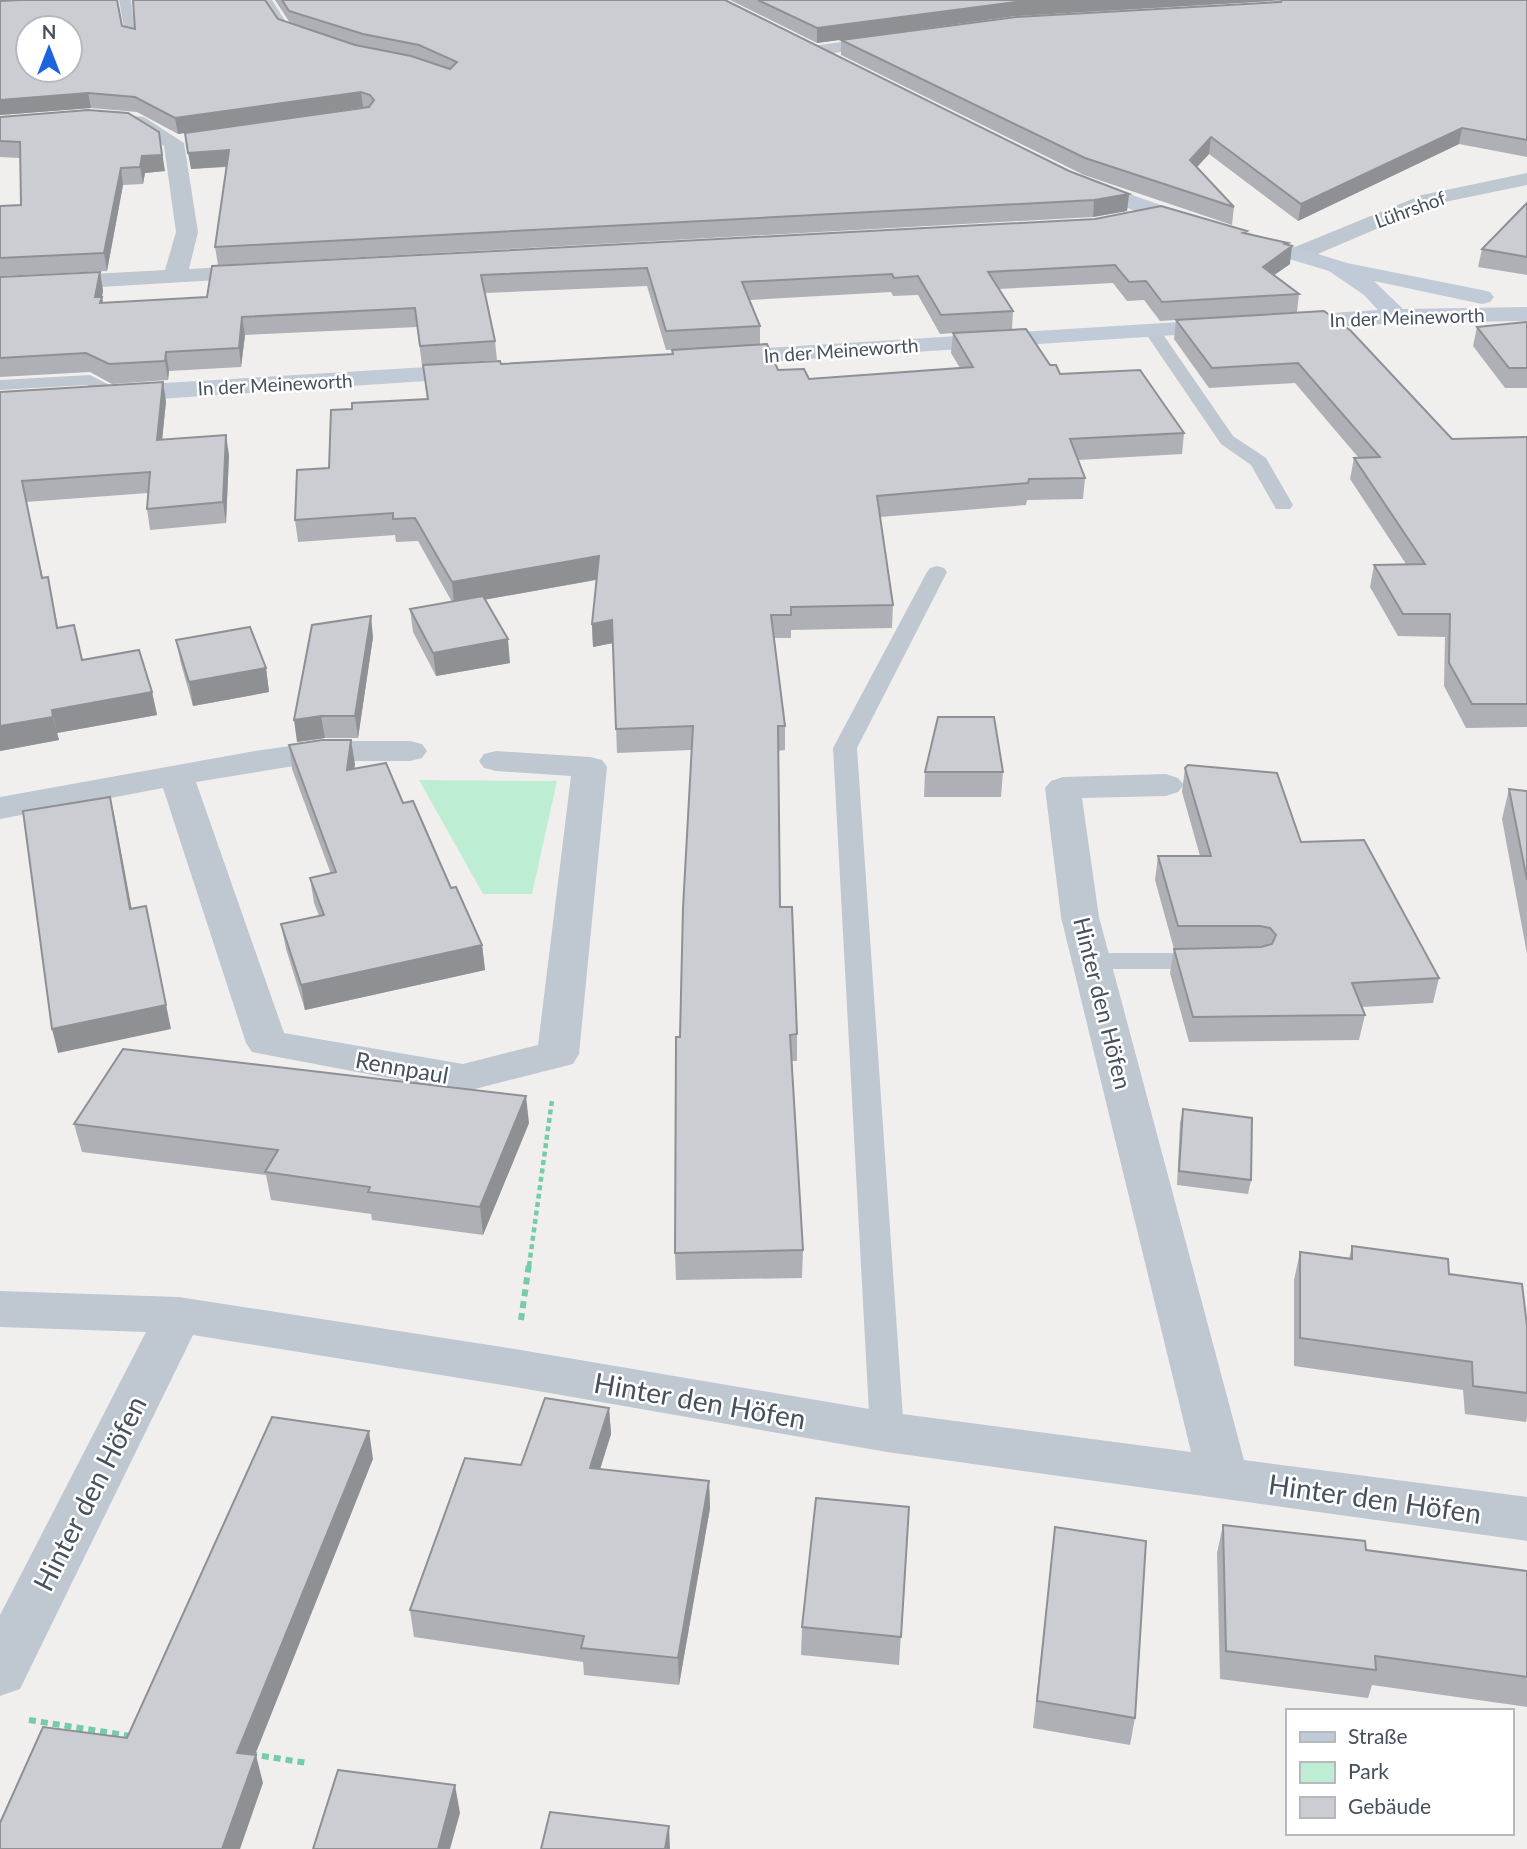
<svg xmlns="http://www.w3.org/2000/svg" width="1527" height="1849" font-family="Lato,sans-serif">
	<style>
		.green { fill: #bdeed4 }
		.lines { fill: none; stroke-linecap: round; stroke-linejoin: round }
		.path-far1 { stroke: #76cca7; stroke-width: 4.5; stroke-dasharray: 5 3.5; stroke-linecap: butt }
		.path { stroke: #76cca7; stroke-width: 6; stroke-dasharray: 7 5; stroke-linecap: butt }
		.service { fill: #bfc8d0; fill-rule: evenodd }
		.minor { fill: #bfc8d0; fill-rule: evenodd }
		.secondary { fill: #c1cad7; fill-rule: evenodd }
		.wall { fill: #afb0b5 }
		.shaded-wall { fill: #8e9094 }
		.building { fill: #cbcdd3; stroke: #8e9094; stroke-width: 2; fill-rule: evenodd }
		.labels { text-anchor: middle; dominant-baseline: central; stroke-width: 5; stroke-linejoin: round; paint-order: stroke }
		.far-street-label { font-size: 19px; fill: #47505c; stroke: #fff }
		.street-label { font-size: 23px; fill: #47505c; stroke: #fff }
		.near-street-label { font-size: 28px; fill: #47505c; stroke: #fff }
	</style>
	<rect width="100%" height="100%" fill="#f1efee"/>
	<!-- green -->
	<polygon class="green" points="419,780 557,781 532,894 483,894"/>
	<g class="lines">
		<!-- path-far1 -->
		<polyline class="path-far1" points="529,1266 552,1100"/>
		<!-- path -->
		<g class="path">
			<polyline points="521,1320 529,1264"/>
			<polyline points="29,1720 131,1736"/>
			<polyline points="250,1754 307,1763"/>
		</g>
		<!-- service -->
		<g class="service">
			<polygon points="119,0 131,0 136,41 126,39"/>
			<polygon points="260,0 272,0 289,27 311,34 311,38 281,31"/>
			<polygon points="1152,326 1158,327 1233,436 1266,458 1293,505 1290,509 1276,509 1251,465 1221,444 1144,331"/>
			<polygon points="90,375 119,390 122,394 119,398 107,398 87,385 0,390 0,380"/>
			<polygon points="937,566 944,568 947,572 857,748 904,1432 899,1442 887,1446 875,1442 870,1432 833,748 927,572 930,568"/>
			<polygon points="1091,953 1208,953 1217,955 1221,961 1217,967 1208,969 1091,969 1082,967 1078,961 1082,955"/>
		</g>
		<!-- minor -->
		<g class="minor">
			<polygon points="893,35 899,36 902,40 899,44 812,56 803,51 812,46"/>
			<polygon points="110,113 144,117 184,143 198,232 189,269 262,265 270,267 273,272 270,277 0,293 0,279 165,270 176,232 164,146 132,126 103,123 100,119"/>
			<polygon points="1527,173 1527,185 1435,204 1306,259 1290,259 1287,254 1290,249 1422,195"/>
			<polygon points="325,741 410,741 422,744 427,751 422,758 410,761 325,761 196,782 284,1033 463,1064 538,1045 571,776 496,771 484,768 479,761 484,754 496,751 590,757 602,760 607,767 579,1054 573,1064 463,1092 252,1052 246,1043 163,788 0,819 0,797 255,751"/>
			<polygon points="1166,774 1178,778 1184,785 1178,792 1166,796 1082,798 1099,917 1244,1460 1527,1497 1527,1541 887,1452 515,1387 193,1335 20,1689 0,1696 0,1615 146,1332 0,1327 0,1291 179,1297 515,1349 887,1412 1191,1452 1061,917 1045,788 1051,781 1063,777"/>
		</g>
		<!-- secondary -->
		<g class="secondary">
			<polygon points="1081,177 1169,208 1347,263 1482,290 1490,292 1494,297 1490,302 1482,304 1374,281 1403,309 1527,307 1527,321 1397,323 1284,330 1275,328 1272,323 1275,318 1284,316 1378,310 1364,295 1329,271 1153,218 1074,187 1071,183 1074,179"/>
			<polygon points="1228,319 1237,321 1240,326 1237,331 718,365 709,363 706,358 709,353 718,351"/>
			<polygon points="477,364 486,367 490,372 486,377 114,402 105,399 101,394 105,389 114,386"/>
		</g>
	</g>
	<!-- wall -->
	<g class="wall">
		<polygon points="275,0 725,0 1069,171 1129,194 1127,211 1093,217 218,265 215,247 227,167 191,169 363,107 178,134 137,112 91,108 0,115 122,26 135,29 278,19 290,23"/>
		<polygon points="730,0 1527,0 1527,157 1459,144 1298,221 1209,154 1196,167 1234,207 1232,225 1084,175 841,55 841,40 1274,2 1273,1 1015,16 817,43"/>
		<polygon points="0,117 165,171 145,173 143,184 123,185 107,271 0,276 0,206 21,205 20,158 0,157"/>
		<polygon points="1527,203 1527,275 1478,267 1482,249"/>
		<polygon points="1247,231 1247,233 1288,243 1290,264 1274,275 1299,294 1297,312 1160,321 1144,300 1127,301 1113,283 999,289 1013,311 1012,329 940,334 918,295 893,296 891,292 749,300 760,326 760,345 666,350 647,286 485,293 495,341 497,360 422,365 417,327 245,335 241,367 169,371 168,380 112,384 90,372 0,377 0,277 103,290 102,297 103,303 207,297 212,266"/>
		<polygon points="1324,311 1452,439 1527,437 1527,727 1466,728 1444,686 1445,637 1398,636 1370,587 1374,565 1406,564 1350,479 1354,458 1358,457 1295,383 1209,388 1174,339 1176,320"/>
		<polygon points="1527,322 1527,388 1505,388 1473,346 1477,327"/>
		<polygon points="953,333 1050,365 1060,374 1184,433 1182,454 1078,460 1085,478 1083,499 1027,500 1026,505 880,517 893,605 892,628 791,630 791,638 774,638 785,726 785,750 778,751 780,907 797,1034 797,1061 792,1061 803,1250 802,1278 676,1280 675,1253 680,1037 692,750 617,753 613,643 593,647 592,624 596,580 484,600 510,663 436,676 413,632 410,609 452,602 418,541 396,542 395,535 298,542 295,520 329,468 352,409 427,399 423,365 501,364 672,354 672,350 778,370 809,379 960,368 951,353"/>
		<polygon points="0,392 166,401 162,440 229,455 226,523 150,530 147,509 148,493 26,502 43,578 48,577 58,627 82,660 152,692 157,715 57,733 59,740 0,751"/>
		<polygon points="373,637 358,738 325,738 297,742"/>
		<polygon points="176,640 266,668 269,692 193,706 181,664"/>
		<polygon points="289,745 355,764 354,769 403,803 482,945 485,970 305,1010 286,949 281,924 319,916 314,903 310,878 331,874 292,769"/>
		<polygon points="1185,768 1301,842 1439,978 1433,1003 1362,1007 1365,1015 1359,1040 1189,1042 1170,973 1174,949 1155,880 1158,856 1200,856 1182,792"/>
		<polygon points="925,772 1003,772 1001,797 924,797"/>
		<polygon points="1509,789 1527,791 1527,954 1502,819"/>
		<polygon points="1183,1109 1251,1180 1248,1194 1177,1185 1180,1123"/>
		<polygon points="529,1123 483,1235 372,1220 371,1214 271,1200 266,1175 82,1152 74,1124"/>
		<polygon points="1352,1246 1449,1274 1527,1326 1527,1418 1526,1422 1465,1414 1463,1390 1294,1366 1294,1280 1300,1252 1349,1258"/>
		<polygon points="609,1408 611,1434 600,1469 709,1481 710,1508 679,1685 584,1675 583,1662 414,1637 410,1610 521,1465"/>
		<polygon points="909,1507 899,1665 801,1655 802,1627"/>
		<polygon points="1223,1525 1366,1550 1527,1571 1527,1707 1372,1685 1368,1698 1220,1679 1217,1553"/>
		<polygon points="1055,1527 1135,1718 1130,1745 1033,1728"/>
	</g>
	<!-- shaded-wall -->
	<g class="shaded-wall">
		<polygon points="1058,0 1273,0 1273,1 1015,16 817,43 817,28 1016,2"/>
		<polygon points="361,92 363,107 178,134 175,118"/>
		<polygon points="88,93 91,108 0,115 0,100"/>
		<polygon points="1462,128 1459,144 1298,221 1301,204"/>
		<polygon points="159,132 165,171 145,173 143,184 140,167 142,156"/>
		<polygon points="1211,137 1209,154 1188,177 1190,160"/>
		<polygon points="229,150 232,166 191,169 188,153"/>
		<polygon points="121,168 123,185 107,271 104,253"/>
		<polygon points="1129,194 1127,211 1093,217 1094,200"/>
		<polygon points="1288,243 1287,250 1292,246 1290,264 1260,285 1263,267"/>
		<polygon points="100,272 103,290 102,297 105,315 95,297"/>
		<polygon points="242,317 245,335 241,367 239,348"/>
		<polygon points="166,352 169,371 168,380 165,361"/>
		<polygon points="163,382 166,401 160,461 157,440"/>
		<polygon points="226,435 229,455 226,523 223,502"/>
		<polygon points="599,556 600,579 454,605 452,582"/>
		<polygon points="371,616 373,637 358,738 355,716"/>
		<polygon points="612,620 613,643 593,647 592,624"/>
		<polygon points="508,639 510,663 436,676 433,653"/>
		<polygon points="266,668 269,692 193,706 189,682"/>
		<polygon points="152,692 157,715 57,733 52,710"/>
		<polygon points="321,716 325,738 297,742 294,720"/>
		<polygon points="53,717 59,740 0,751 0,726"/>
		<polygon points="351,740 355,764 350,794 347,770"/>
		<polygon points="110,797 115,819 136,932 130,909"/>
		<polygon points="146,906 171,1029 58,1053 52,1029"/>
		<polygon points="482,945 485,970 305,1010 301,985"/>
		<polygon points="526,1096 529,1123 483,1235 480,1207"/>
		<polygon points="609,1408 611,1434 592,1495 590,1468"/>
		<polygon points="369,1431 373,1459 245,1780 237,1753"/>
		<polygon points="709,1481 710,1508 679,1685 678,1658"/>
		<polygon points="256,1755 263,1783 240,1849 222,1849"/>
		<polygon points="455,1785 460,1813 450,1849 438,1849"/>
		<polygon points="669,1826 670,1849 665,1849"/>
	</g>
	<!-- building -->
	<g class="building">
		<path d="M20,0H117L122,26L135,29L133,0H265L278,19L355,45L411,56L450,69L457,62L419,45L363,34L289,11L282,0H725L1069,171L1129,194L1094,200L215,247L229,150L188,153L185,133L369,107L374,100L370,95L361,92L175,118L135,97L88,93L0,100V1ZM28,28H70V70H28Z"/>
		<polygon points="758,0 1058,0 1016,2 817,28"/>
		<polygon points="1282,0 1527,0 1527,140 1462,128 1301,204 1211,137 1190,160 1234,207 1085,158 841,40 1016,17 1281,2"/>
		<polygon points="88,110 128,113 159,132 162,155 142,156 140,167 121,168 104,253 0,258 0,206 21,205 20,142 0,141 0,117"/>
		<polygon points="1527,203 1527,257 1482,249"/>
		<polygon points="1161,206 1247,231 1243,233 1288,243 1285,244 1292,246 1263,267 1299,294 1162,302 1146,281 1129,282 1115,265 988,272 1013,311 941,315 918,276 894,278 892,274 742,282 760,326 666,331 647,268 481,275 495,341 420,346 415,308 242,317 239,348 166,352 165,361 109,364 86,353 0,358 0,277 100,272 95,297 102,297 100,303 207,297 212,266 1095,219"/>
		<polygon points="1324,311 1351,331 1452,439 1527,437 1527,704 1472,704 1449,663 1450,614 1403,614 1374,565 1425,564 1354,458 1380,457 1298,363 1212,368 1176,320"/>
		<polygon points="1527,322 1527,368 1509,368 1477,327"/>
		<polygon points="1026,329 1050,365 1056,365 1060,374 1140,370 1184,433 1070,439 1085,478 1029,479 1028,483 877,496 893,605 791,607 791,615 771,615 785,726 778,726 780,907 792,907 797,1034 790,1035 803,1250 675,1253 676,1037 680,1037 683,908 693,726 616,729 612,620 592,624 599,556 452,582 415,518 393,519 393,513 295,520 297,470 329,468 331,410 352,409 352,403 428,399 423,365 500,361 501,364 673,354 672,350 767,344 778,370 804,369 809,379 973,367 953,333"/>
		<polygon points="163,382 157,440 226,435 223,502 147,509 150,472 22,481 42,578 48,577 57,628 74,625 82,660 139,650 152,692 52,710 53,717 0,726 0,392"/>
		<polygon points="483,596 508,639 433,653 410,609"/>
		<polygon points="371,616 355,716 321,716 294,720 312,625"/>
		<polygon points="250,627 266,668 189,682 176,640"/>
		<polygon points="938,717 994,717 1003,772 925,772"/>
		<polygon points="322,740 351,740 347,770 386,763 403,803 413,801 451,888 456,887 482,945 301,985 281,924 324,915 310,878 336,872 289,745"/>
		<polygon points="1188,765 1277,773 1301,842 1364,840 1439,978 1352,983 1365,1015 1193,1017 1174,949 1261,947 1272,944 1276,935 1270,928 1260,926 1178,926 1158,856 1211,856 1185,768"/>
		<polygon points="1509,789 1527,791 1527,880"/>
		<polygon points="110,797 130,909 146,906 166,1005 52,1029 23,811"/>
		<polygon points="123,1049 526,1096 480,1207 368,1192 370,1187 265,1172 278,1150 74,1124"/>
		<polygon points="1183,1109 1252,1118 1251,1180 1179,1171"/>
		<polygon points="1352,1246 1448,1259 1449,1274 1522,1284 1527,1326 1527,1393 1473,1386 1472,1362 1300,1338 1300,1252 1352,1259"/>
		<polygon points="545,1398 609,1408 590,1468 709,1481 678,1658 581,1648 584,1636 410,1610 465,1458 521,1465"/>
		<polygon points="272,1417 369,1431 237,1753 256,1755 222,1849 0,1849 0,1823 43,1727 127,1738"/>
		<polygon points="816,1498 909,1507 901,1637 802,1627"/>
		<polygon points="1223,1525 1365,1541 1366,1550 1527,1571 1527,1677 1375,1656 1376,1670 1226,1651"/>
		<polygon points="1055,1527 1146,1541 1135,1718 1037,1701"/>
		<polygon points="338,1770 455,1785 438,1849 313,1849"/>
		<polygon points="550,1812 669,1826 665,1849 541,1849"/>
	</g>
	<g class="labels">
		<!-- far-street labels -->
		<g class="far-street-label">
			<text transform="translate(1410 209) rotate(-20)">Lührshof</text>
			<text transform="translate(1407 317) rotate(-2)">In der Meineworth</text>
			<text transform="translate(841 350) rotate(-4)">In der Meineworth</text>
			<text transform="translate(275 384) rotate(-3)">In der Meineworth</text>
		</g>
		<!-- street labels -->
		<g class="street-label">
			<text transform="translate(1103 1003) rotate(76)">Hinter den Höfen</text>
			<text transform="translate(402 1067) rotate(10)">Rennpaul</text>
		</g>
		<!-- near-street labels -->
		<g class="near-street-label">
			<text transform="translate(700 1400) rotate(10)">Hinter den Höfen</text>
			<text transform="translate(89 1493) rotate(-63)">Hinter den Höfen</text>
			<text transform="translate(1375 1498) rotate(8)">Hinter den Höfen</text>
		</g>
	</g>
	<!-- legend -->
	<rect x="1286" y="1709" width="228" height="126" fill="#ffffff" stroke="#b5b9be" stroke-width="2"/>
	<rect x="1300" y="1732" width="35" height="10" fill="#c1cad7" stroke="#b5b9be" stroke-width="2"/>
	<text x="1348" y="1744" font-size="21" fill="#47505c">Straße</text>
	<rect x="1300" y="1762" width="35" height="21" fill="#bdeed4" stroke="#b5b9be" stroke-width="2"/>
	<text x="1348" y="1779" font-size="21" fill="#47505c">Park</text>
	<rect x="1300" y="1797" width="35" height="21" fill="#cbcdd3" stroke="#b5b9be" stroke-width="2"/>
	<text x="1348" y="1814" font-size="21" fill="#47505c">Gebäude</text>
	<!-- north arrow -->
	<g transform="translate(49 49)"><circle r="33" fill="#ffffff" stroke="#b5b9be" stroke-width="2"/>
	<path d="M0-5L12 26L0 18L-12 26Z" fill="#1b63df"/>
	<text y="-10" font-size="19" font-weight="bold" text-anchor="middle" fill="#47505c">N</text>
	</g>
</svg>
